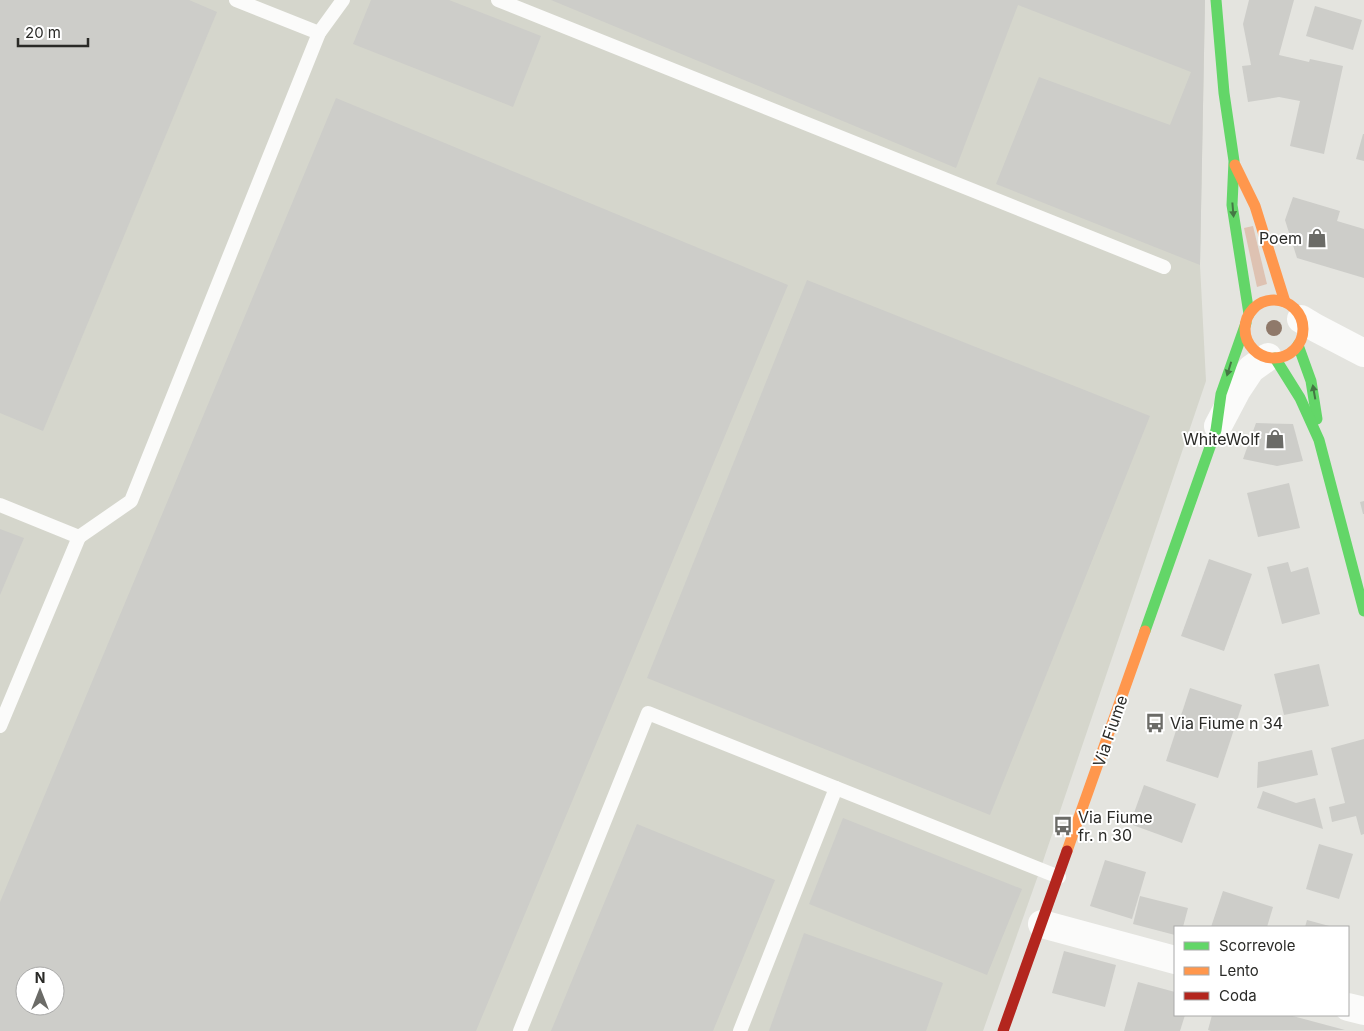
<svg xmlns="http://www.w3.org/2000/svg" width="1364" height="1031" font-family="Inter,sans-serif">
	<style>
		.built { fill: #d5d6cc; fill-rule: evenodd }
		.green { fill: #dec2b2 }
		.building { fill: #cdcdc9; fill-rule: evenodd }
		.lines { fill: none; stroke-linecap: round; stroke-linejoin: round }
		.lane { stroke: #fbfbfa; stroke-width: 14 }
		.street { stroke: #fbfbfa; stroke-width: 28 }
		.fast { stroke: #63d668; stroke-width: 11 }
		.slow { stroke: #ff974d; stroke-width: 11 }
		.jam { stroke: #b3261e; stroke-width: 11 }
		.tree { fill: #8f796a }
		.oneway { fill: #474 }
		.labels { text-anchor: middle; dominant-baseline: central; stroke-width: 4; stroke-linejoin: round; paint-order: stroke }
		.poi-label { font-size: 16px; fill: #2a2a27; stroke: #fff; text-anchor: end }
		.street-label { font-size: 16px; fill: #2a2a27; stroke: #fff }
	</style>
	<rect width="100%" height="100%" fill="#e4e4df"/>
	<!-- built -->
	<path class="built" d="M0,0H1205L1200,265L1206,381L1040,870L983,1031H0ZM25,976H55V1006H25Z"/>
	<!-- green -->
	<polygon class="green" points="1253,226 1267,284 1257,287 1244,228"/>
	<!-- building -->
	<g class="building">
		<polygon points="0,0 189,0 217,12 43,431 0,413"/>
		<polygon points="371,0 449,0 541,36 513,107 353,44"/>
		<polygon points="551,0 1205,0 1200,265 996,184 1039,77 1170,125 1191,72 1018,5 956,168"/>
		<polygon points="1249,0 1294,0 1279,55 1309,62 1310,59 1343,66 1324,154 1290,146 1300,101 1279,97 1248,102 1242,66 1251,65 1243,24"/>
		<polygon points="1315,6 1362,20 1353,50 1306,36"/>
		<path d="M336,98L788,285L476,1031H0V902ZM25,976H55V1006H25Z"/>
		<polygon points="1363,134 1364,134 1364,161 1356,159"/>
		<polygon points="1293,197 1340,211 1337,221 1364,229 1364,278 1297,258 1285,220"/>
		<polygon points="807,280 1150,416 990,815 647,678"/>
		<polygon points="1256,423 1293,424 1303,461 1277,466 1243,459"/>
		<polygon points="1289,483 1300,528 1258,537 1247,493"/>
		<polygon points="1364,501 1364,514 1363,514 1360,502"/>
		<polygon points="0,529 24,538 0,595"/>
		<polygon points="1209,559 1252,574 1224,651 1181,636"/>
		<polygon points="1288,562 1291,572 1308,567 1320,614 1282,624 1267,567"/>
		<polygon points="1319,664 1329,706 1284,715 1274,674"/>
		<polygon points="1190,688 1242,705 1218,778 1166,761"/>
		<polygon points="1364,739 1364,834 1361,835 1356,816 1332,822 1329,807 1345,803 1331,748"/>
		<polygon points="1312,750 1318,775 1257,788 1258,762"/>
		<polygon points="1144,785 1196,804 1182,843 1130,824"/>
		<polygon points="1263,791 1296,803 1315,798 1323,829 1257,808"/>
		<polygon points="843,818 1022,889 987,975 809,904"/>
		<polygon points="637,824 775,880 713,1031 551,1031"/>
		<polygon points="1319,844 1353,854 1339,899 1306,889"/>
		<polygon points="1105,860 1146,872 1132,919 1090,906"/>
		<polygon points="1223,891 1273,907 1267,927 1211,927"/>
		<polygon points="1140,896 1188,908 1183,927 1175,927 1175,935 1133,924"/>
		<polygon points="1307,920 1333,927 1305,927"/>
		<polygon points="804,933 943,983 926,1031 769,1031"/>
		<polygon points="1064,951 1116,965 1105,1007 1052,993"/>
		<polygon points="1138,982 1175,992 1175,1015 1185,1015 1180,1031 1124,1031"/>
		<polygon points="1212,1015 1289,1015 1345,1030 1211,1031 1208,1030"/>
	</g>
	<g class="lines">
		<!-- lane -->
		<g class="lane">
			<polyline points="236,0 319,33"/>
			<polyline points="498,0 1164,267"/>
			<polyline points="0,505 79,537 0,726"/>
			<polyline points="79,537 131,501 319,33 343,0"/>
			<polyline points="520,1031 648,713 1059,877"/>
			<polyline points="740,1031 836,788"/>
		</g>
		<!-- street -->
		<g class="street">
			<polyline points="1301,319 1316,328 1364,353"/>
			<polyline points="1218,426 1237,390 1251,369 1268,357"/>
			<polyline points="1042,924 1175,960"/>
			<polyline points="1348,1007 1364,1011"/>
		</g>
		<!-- fast -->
		<g class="fast">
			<polyline points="1216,0 1224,93 1234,161 1232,205 1249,314"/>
			<polyline points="1298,345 1311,381 1317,419"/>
			<polyline points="1275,358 1300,398 1319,440 1364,611"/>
			<polyline points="1145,631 1216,430 1221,394 1246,323"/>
		</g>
		<!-- slow -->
		<g class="slow">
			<polyline points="1235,165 1255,206 1285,302"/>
			<circle cx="1274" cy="329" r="29"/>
			<polyline points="1067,851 1145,631"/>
		</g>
		<!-- jam -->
		<polyline class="jam" points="1003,1031 1067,851"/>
	</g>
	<!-- trees -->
	<circle class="tree" cx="1274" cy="328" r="8"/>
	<!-- one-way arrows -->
	<defs><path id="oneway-solid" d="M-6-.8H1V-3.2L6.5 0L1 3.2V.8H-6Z" transform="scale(1.25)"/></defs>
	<g class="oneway">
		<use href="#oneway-solid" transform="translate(1233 210) rotate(85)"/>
		<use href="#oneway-solid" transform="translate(1229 369) rotate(107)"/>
		<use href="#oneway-solid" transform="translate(1314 392) rotate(-100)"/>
	</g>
	<!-- icons -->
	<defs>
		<symbol id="shop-bare" viewBox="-9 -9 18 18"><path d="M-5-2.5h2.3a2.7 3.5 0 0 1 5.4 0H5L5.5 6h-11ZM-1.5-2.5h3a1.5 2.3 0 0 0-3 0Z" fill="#6b6b67" stroke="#fff" stroke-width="2.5" paint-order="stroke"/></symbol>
		<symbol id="bus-bare" viewBox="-9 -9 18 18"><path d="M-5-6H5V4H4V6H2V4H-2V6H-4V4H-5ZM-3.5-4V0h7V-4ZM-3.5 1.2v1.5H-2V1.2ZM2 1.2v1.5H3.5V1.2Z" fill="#6b6b67" stroke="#fff" stroke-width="2.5" paint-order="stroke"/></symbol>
	</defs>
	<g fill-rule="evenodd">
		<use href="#shop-bare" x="1303" y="224" width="28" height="28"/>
		<use href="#shop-bare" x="1261" y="425" width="28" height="28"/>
		<use href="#bus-bare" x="1141" y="709" width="28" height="28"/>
		<use href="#bus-bare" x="1049" y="812" width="28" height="28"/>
	</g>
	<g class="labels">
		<!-- poi labels -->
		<g class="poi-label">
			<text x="1302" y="238">Poem</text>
			<text x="1260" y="439">WhiteWolf</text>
			<text x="1170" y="723" text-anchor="start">Via Fiume n 34</text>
			<text x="1078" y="817" text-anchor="start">Via Fiume<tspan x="1078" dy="18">fr. n 30</tspan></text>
		</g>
		<!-- street labels -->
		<g class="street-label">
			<text transform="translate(1110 731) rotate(-71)">Via Fiume</text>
		</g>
	</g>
	<!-- legend -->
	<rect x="1174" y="926" width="175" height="90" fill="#ffffff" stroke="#aaaaa9"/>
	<rect x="1184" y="942" width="25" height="8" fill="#63d668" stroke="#aaaaa9"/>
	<text x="1219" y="951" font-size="15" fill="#2a2a27">Scorrevole</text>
	<rect x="1184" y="967" width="25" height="8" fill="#ff974d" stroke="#aaaaa9"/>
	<text x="1219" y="976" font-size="15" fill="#2a2a27">Lento</text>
	<rect x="1184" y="992" width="25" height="8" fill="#b3261e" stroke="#aaaaa9"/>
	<text x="1219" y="1001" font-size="15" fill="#2a2a27">Coda</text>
	<!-- north arrow -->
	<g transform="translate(40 991)"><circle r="24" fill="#ffffff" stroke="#aaaaa9"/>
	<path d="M0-4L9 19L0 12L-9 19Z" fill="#6b6b67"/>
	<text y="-8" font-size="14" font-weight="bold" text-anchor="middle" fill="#2a2a27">N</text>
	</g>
	<!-- scale -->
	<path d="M18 38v8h70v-8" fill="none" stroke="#2a2a27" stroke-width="2.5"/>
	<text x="25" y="38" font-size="15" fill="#2a2a27" stroke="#ffffff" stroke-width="4" paint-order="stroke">20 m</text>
</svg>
